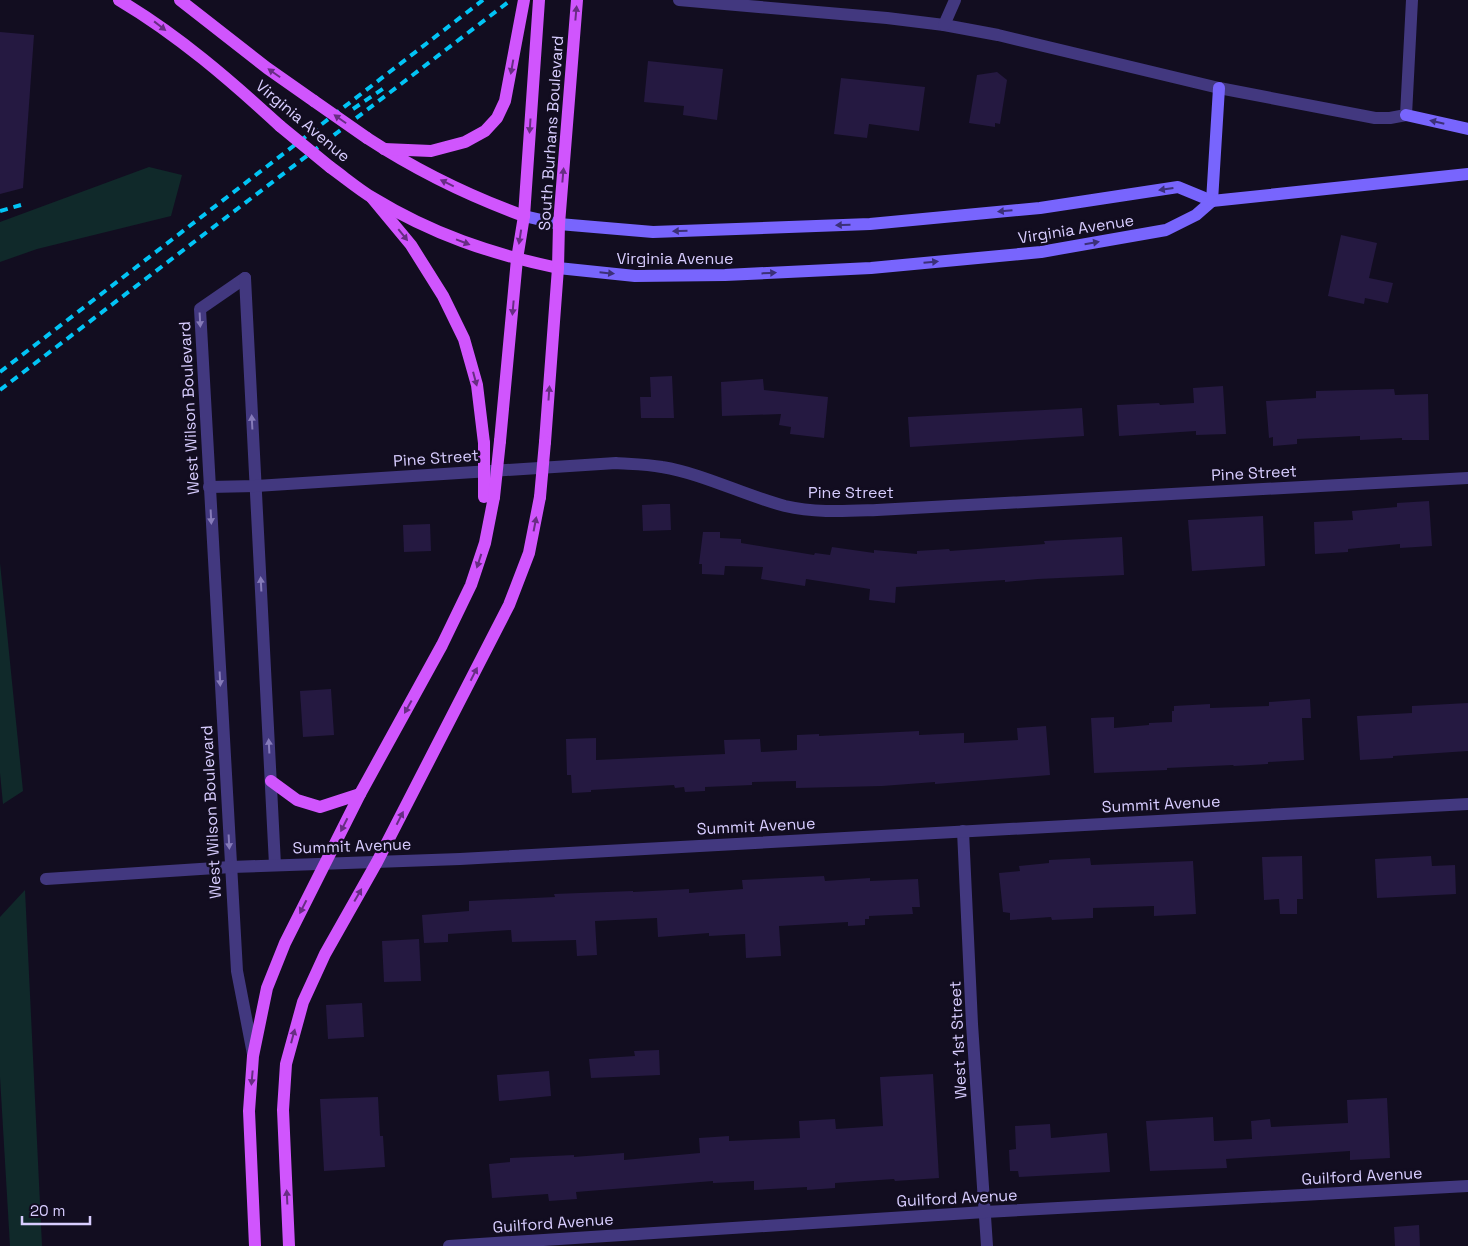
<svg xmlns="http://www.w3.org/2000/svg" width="1468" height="1246" font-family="'Space Grotesk',sans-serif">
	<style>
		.green { fill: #10292a }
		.building { fill: #251941 }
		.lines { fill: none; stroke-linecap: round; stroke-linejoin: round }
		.minor { stroke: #42387f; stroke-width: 12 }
		.secondary { stroke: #7865fd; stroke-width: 12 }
		.primary { stroke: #d055fd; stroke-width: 12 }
		.rail { stroke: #02c4f5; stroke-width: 4; stroke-dasharray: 8 6; stroke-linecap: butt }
		.primary-bridge { stroke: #d055fd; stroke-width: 12 }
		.oneway { fill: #672d83 }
		.oneway2 { fill: #3b3078 }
		.oneway3 { fill: #867bb9 }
		.labels { text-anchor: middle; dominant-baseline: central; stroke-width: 5; stroke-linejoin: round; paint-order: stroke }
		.street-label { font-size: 16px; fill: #d8cdff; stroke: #120d20 }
	</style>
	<rect width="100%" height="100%" fill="#120d20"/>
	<!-- green -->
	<g class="green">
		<polygon points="149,167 182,175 171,216 37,249 0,262 0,222"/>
		<polygon points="0,563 23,791 3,804 0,773"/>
		<polygon points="25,890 42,1246 10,1246 0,1077 0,917"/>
	</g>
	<!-- building -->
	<g class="building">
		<polygon points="0,32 34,35 23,188 0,194"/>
		<polygon points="648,61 723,69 717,120 683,115 684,106 644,102"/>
		<polygon points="997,72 1007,80 1000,124 995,123 995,127 969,123 977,75"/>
		<polygon points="841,78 925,87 919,131 869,124 867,138 834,134"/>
		<polygon points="1341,235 1377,243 1369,278 1393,283 1388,303 1365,298 1364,304 1328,296"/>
		<polygon points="672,376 674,418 641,418 640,397 651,397 650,377"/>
		<polygon points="763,379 764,390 828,397 824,438 790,434 791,427 779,425 781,414 722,416 721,382"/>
		<polygon points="1223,386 1226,434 1196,435 1196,431 1119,436 1117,405 1159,403 1160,405 1194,403 1193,388"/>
		<polygon points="1394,389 1395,395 1428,394 1429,440 1402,440 1402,438 1360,440 1360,436 1297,439 1297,444 1273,446 1273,437 1269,438 1266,401 1316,398 1316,391"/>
		<polygon points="1082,408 1084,436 910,447 908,417"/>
		<polygon points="1429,501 1432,546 1400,548 1400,544 1348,549 1348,552 1315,554 1314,522 1353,520 1352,511 1397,507 1397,503"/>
		<polygon points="661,504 670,504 671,530 643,531 642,505"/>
		<polygon points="1263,516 1265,566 1192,571 1188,520"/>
		<polygon points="430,524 431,551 404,552 403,525"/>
		<polygon points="703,532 720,532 720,538 741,539 741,543 814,555 815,553 830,555 832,547 874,553 874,550 917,554 917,551 949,549 950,551 1045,544 1044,541 1122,537 1124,575 1038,579 1005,582 1005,580 896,587 895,603 869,600 870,589 806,579 805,586 761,579 763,567 725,566 724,575 702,574 702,564 699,564"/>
		<polygon points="331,689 334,735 303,737 300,691"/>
		<polygon points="1310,699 1311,718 1302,718 1304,760 1268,762 1268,764 1234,766 1233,765 1167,768 1167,770 1094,773 1091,718 1114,717 1114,728 1149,725 1149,723 1172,722 1172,711 1174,711 1174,706 1210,704 1210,708 1269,706 1269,702"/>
		<polygon points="1468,703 1468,751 1393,756 1393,758 1360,760 1357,716 1412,713 1412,706"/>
		<polygon points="1046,726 1050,775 935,784 935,782 882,786 796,788 796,781 752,782 752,785 705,787 705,791 685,792 684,787 675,788 674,785 591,790 591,792 572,793 571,775 567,775 566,739 596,738 596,760 725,754 724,740 760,739 761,752 797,750 797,735 819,734 819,736 919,731 919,735 964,733 964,743 1018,740 1017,728"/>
		<polygon points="1302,856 1303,899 1297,899 1297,914 1280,914 1279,899 1264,900 1262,857"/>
		<polygon points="1431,856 1432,866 1455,865 1456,894 1377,898 1375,859"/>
		<polygon points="1090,858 1091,865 1193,861 1196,914 1154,916 1154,906 1093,908 1093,918 1052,920 1051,917 1010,920 1010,913 1003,912 999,873 1020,871 1019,866 1049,863 1049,860"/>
		<polygon points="824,876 825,881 870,878 870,881 918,879 920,907 912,907 913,914 869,916 869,919 865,919 865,925 848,926 848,922 779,926 781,956 746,958 745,934 709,936 709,933 658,937 657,918 595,921 597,955 577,956 576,940 512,942 511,930 448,934 448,942 424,943 422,915 469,911 469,901 555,897 554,894 633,891 633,892 689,889 689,893 743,889 742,880"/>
		<polygon points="419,939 421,981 384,982 382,941"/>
		<polygon points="362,1003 364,1037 328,1039 326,1005"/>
		<polygon points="659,1050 660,1075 591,1078 589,1059 635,1056 634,1051"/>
		<polygon points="549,1071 551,1096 499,1101 497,1075"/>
		<polygon points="933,1074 939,1178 895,1181 894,1179 835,1183 835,1188 807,1190 807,1187 754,1190 754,1181 713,1183 713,1181 576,1192 577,1199 549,1201 548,1194 492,1198 489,1164 510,1162 510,1158 574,1155 574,1157 624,1153 624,1160 700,1153 699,1138 729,1136 729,1141 800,1138 799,1121 835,1119 836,1129 883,1126 880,1077"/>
		<polygon points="378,1097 380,1136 383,1136 385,1167 324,1171 320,1099"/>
		<polygon points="1387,1098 1390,1158 1350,1160 1350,1151 1226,1159 1227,1168 1150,1171 1146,1121 1213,1117 1214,1141 1252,1139 1251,1121 1270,1119 1271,1127 1348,1123 1347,1100"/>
		<polygon points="1050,1124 1051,1138 1107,1133 1110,1172 1019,1177 1018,1171 1010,1171 1009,1150 1016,1149 1015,1126"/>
		<polygon points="1419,1225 1420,1246 1395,1246 1394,1227"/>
	</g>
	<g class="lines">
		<!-- minor -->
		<g class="minor">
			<polyline points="679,0 887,18 944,25 998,35 1219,88 1375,118 1390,118 1406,115 1412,0"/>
			<polyline points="944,25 955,0"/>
			<polyline points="245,278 200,309 237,971 253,1054"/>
			<polyline points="245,278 275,865"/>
			<path d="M209,487L256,486L616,463C631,464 647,464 662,467C704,474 743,495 785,506C815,513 846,511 877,510L1468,478"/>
			<polyline points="963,831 972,1024 987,1246"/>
			<polyline points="46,879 231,867 460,859 1468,804"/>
			<polyline points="449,1246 985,1212 1468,1186"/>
		</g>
		<!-- secondary -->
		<g class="secondary">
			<polyline points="1406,115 1468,129"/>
			<polyline points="1212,201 1219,88"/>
			<polyline points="524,216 559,224 653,232 870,224 1040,208 1178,187 1212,201 1468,174"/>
			<polyline points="558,268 635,276 725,275 871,268 1041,252 1166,230 1196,215 1212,201"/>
		</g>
		<!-- primary -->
		<g class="primary">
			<path d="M119,0C178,35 230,80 280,126"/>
			<polyline points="180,0 267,68 314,101"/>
			<path d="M367,138C416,170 469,196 524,216"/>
			<polyline points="384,149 431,151 465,142 485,131 497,118 505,101 524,0"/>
			<path d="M330,167C344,177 358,189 373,198C432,234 491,254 558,268"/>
			<polyline points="372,198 411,245 443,296 464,339 477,385 484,443"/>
			<polyline points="500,441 517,259 524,216 539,0"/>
			<polyline points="545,442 558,268 559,224 577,0"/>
			<polyline points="271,781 297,800 320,807 360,794"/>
			<polyline points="255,1246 249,1111 253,1056 267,988 285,943 360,794 442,645 471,585 485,543 494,497"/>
			<polyline points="289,1246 283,1110 286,1064 303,1002 325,954 377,862 509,605 529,553 540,497"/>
		</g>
		<!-- rail -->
		<g class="rail">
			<polyline points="353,109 384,88"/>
			<polyline points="0,211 21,205"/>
			<polyline points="0,372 483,0"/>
			<polyline points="0,390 511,0"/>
		</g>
		<!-- primary-bridge -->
		<g class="primary-bridge">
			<polyline points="314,101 367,138"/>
			<polyline points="280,126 330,167"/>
			<polyline points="484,497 484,443"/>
			<polyline points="494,497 500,441"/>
			<polyline points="540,497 545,442"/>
		</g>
	</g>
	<!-- one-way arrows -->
	<defs><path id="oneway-solid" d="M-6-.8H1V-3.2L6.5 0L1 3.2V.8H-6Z" transform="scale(1.25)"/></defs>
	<g class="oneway">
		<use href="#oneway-solid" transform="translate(576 13) rotate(-85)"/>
		<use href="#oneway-solid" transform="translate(160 26) rotate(38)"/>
		<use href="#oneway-solid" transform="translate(512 67) rotate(100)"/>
		<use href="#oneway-solid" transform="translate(274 73) rotate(-145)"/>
		<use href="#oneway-solid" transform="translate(340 119) rotate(-145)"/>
		<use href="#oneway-solid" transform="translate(530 126) rotate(94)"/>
		<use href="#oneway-solid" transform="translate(563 175) rotate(-85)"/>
		<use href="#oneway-solid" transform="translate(447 183) rotate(-154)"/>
		<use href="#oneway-solid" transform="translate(403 235) rotate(51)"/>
		<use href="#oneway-solid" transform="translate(520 237) rotate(99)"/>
		<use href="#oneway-solid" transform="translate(463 242) rotate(21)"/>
		<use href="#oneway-solid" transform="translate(513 308) rotate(95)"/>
		<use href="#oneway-solid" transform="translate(475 379) rotate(75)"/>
		<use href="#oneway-solid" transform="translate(549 393) rotate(-86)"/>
		<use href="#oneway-solid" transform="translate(535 524) rotate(-79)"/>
		<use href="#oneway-solid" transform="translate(479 561) rotate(108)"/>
		<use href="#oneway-solid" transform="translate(474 674) rotate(-63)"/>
		<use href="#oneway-solid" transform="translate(408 707) rotate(119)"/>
		<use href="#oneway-solid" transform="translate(400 818) rotate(-63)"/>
		<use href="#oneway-solid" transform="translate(344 825) rotate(117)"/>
		<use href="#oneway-solid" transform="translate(358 895) rotate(-60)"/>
		<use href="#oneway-solid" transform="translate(303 907) rotate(117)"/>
		<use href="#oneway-solid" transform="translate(293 1036) rotate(-75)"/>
		<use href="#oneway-solid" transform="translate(252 1078) rotate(95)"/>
		<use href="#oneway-solid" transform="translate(287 1197) rotate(-93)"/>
	</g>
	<g class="oneway2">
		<use href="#oneway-solid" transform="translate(1437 122) rotate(-167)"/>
		<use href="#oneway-solid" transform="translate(1166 189) rotate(172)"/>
		<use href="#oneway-solid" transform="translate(1005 211) rotate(175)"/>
		<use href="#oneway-solid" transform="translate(843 225) rotate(178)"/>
		<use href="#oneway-solid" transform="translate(680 231) rotate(178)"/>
		<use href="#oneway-solid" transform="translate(1092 243) rotate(-10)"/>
		<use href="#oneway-solid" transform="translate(931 262) rotate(-5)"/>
		<use href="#oneway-solid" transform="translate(607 273) rotate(6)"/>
		<use href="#oneway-solid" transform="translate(769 273) rotate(-3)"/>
	</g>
	<g class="oneway3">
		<use href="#oneway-solid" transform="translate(200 320) rotate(87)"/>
		<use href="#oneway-solid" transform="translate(252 422) rotate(-93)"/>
		<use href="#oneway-solid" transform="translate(211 517) rotate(87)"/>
		<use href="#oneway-solid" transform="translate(261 584) rotate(-93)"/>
		<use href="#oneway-solid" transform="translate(220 679) rotate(87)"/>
		<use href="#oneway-solid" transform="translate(269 746) rotate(-93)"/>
		<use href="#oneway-solid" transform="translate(229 842) rotate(87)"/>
	</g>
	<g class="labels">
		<!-- street labels -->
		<g class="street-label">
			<text transform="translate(303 121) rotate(40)">Virginia Avenue</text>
			<text transform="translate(551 133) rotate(-86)">South Burhans Boulevard</text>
			<text transform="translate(1076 229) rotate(-9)">Virginia Avenue</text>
			<text x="675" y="258">Virginia Avenue</text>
			<text transform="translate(189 408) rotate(-93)">West Wilson Boulevard</text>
			<text transform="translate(436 458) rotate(-4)">Pine Street</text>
			<text transform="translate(1254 473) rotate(-3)">Pine Street</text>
			<text x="851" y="492">Pine Street</text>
			<text transform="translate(1161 804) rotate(-3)">Summit Avenue</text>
			<text transform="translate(211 812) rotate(-93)">West Wilson Boulevard</text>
			<text transform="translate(756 826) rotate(-3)">Summit Avenue</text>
			<text transform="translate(352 846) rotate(-2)">Summit Avenue</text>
			<text transform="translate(958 1040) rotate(-93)">West 1st Street</text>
			<text transform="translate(1362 1176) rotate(-3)">Guilford Avenue</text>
			<text transform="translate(957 1198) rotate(-3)">Guilford Avenue</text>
			<text transform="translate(553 1223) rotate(-4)">Guilford Avenue</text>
		</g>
	</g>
	<!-- scale -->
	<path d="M22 1216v8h68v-8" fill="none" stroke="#d8cdff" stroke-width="2.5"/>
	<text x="30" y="1216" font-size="15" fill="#d8cdff" stroke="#120d20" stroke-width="4" paint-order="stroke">20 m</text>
</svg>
